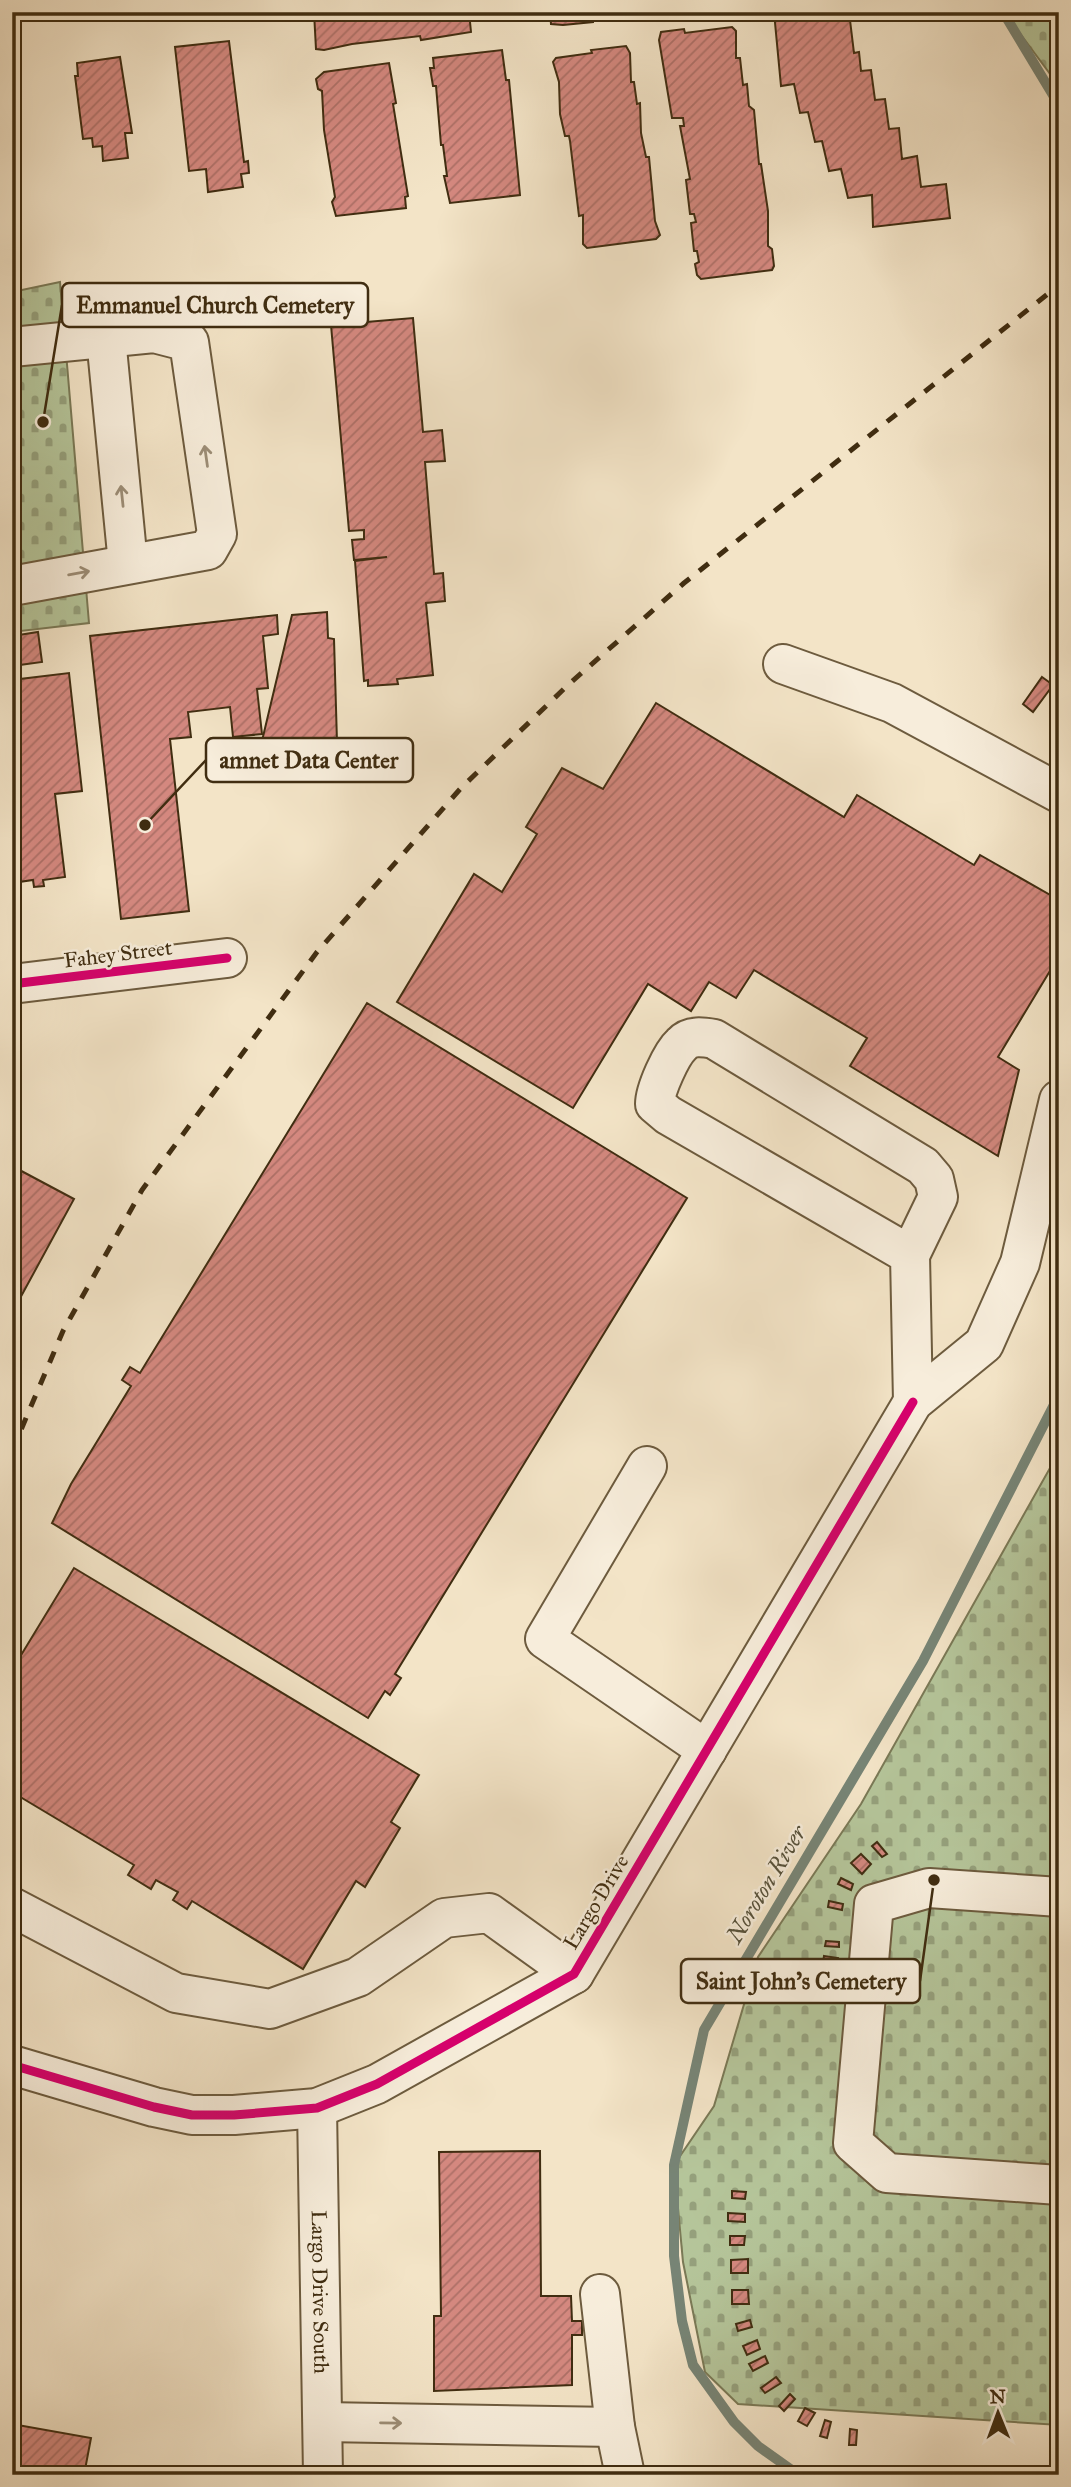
<svg xmlns="http://www.w3.org/2000/svg" width="1071" height="2487" font-family="'IM FELL Great Primer',serif">
	<style>
		.cemetery { fill: url(#cemetery-stones); stroke: #7a7956; stroke-width: 2 }
		.lines { fill: none; stroke-linecap: round; stroke-linejoin: round }
		.stream { stroke: #778475; stroke-width: 10 }
		.building { fill: url(#building-hatch); stroke: #402d11; stroke-width: 2 }
		.minor-casing { stroke: #6d5b3e; stroke-width: 42 }
		.minor { stroke: #f7eddb; stroke-width: 38 }
		.rail { stroke: #402d11; stroke-width: 5; stroke-dasharray: 12 12; stroke-linecap: butt }
		.cycleway-casing { stroke: #f7eddb; stroke-width: 13 }
		.cycleway { stroke: #d6006c; stroke-width: 9 }
		.oneway { stroke: #9c8d76 }
		.labels { text-anchor: middle; dominant-baseline: central; stroke-width: 5; stroke-linejoin: round; paint-order: stroke }
		.street-label { font-size: 21px; fill: #402d11; stroke: #f7eddb }
		.water-label { font-size: 23px; font-style: italic; fill: #57513a; stroke: #f7eddb }
		.leader { fill: none; stroke: #402d11; stroke-width: 2.5 }
		.callout-dot { fill: #402d11; stroke: #f7eddb; stroke-width: 2.5 }
		.callout { fill: #f7eddb; stroke: #402d11; stroke-width: 2.5 }
		.callout-label { font-size: 23px; text-anchor: middle; font-weight: bold; fill: #402d11 }
	</style>
	<defs>
		<pattern id="cemetery-stones" width="16" height="16" patternUnits="userSpaceOnUse" patternTransform="scale(1.75)"><rect width="16" height="16" fill="#b5c59a"/><path d="M2 7V4a2 2 0 0 1 4 0v3zM10 15v-3a2 2 0 0 1 4 0v3z" fill="#95a07c"/></pattern>
		<pattern id="building-hatch" width="6" height="6" patternUnits="userSpaceOnUse" patternTransform="scale(1.75)"><rect width="6" height="6" fill="#d4887f"/><path d="M-1 1l2-2M0 6l6-6M5 7l2-2" fill="none" stroke="#ad7067"/></pattern>
	</defs>
	<rect width="100%" height="100%" fill="#f3e4c7"/>
	<filter id="stains"><feTurbulence type="fractalNoise" baseFrequency=".00286" numOctaves="4"/><feColorMatrix values="0 0 0 0 .2 0 0 0 0 .09 0 0 0 0 .02 0 0 0 .5 -.17"/></filter>
	<radialGradient id="worn" r=".72"><stop offset=".6" stop-color="#630" stop-opacity="0"/><stop offset="1" stop-color="#630" stop-opacity=".3"/></radialGradient>
	<!-- cemetery -->
	<g class="cemetery">
		<polygon points="1004,12 1059,12 1059,86"/>
		<polygon points="60,282 89,623 12,632 12,292"/>
		<polygon points="1059,1452 1059,2425 738,2404 705,2372 683,2262 674,2165 714,2106 758,1957 861,1804"/>
	</g>
	<g class="lines">
		<!-- stream -->
		<g class="stream">
			<polyline points="1003,12 1059,105"/>
			<polyline points="803,2475 796,2473 758,2446 734,2422 693,2365 682,2321 674,2256 674,2165 704,2030 923,1661 1059,1395"/>
		</g>
	</g>
	<!-- building -->
	<g class="building">
		<polygon points="314,12 469,12 471,32 421,40 420,36 352,44 324,50 316,49"/>
		<polygon points="550,12 687,12 687,13 601,21 600,17 593,18 593,22 563,25 551,24"/>
		<polygon points="774,12 849,12 854,53 859,52 861,71 871,70 875,100 885,99 889,129 899,128 902,159 917,156 921,187 946,184 950,218 873,227 872,195 848,198 841,169 829,171 822,141 815,142 808,112 800,113 794,84 781,86"/>
		<polygon points="732,27 736,31 736,58 740,58 743,85 747,84 749,106 754,110 759,164 761,164 768,211 768,246 772,249 774,266 772,270 701,279 697,275 695,264 699,262 697,251 694,251 691,223 696,222 694,214 690,214 686,180 690,179 680,126 684,126 683,118 672,118 659,40 661,32 684,29 685,33"/>
		<polygon points="229,41 244,162 248,161 249,173 241,174 243,187 208,192 206,169 189,171 175,47"/>
		<polygon points="626,46 630,53 631,82 634,82 637,104 640,103 641,133 646,157 649,157 655,221 660,235 656,239 587,248 583,244 583,215 579,216 570,141 569,136 565,136 560,114 559,82 553,62 556,58 592,53 591,50"/>
		<polygon points="502,50 506,80 509,80 520,195 450,203 444,176 447,176 443,145 441,145 436,86 433,86 430,68 434,68 433,58"/>
		<polygon points="120,57 132,133 125,133 128,158 103,161 102,146 93,147 92,138 83,139 75,76 78,76 77,63"/>
		<polygon points="389,63 396,103 393,104 408,196 405,197 406,208 336,216 332,202 335,197 324,130 322,91 318,89 316,79 324,72"/>
		<polygon points="413,318 423,432 442,430 445,461 425,462 434,574 443,573 445,601 426,603 433,675 397,679 398,684 368,686 368,680 364,681 355,561 387,557 354,560 352,540 364,539 364,530 349,531 331,325"/>
		<polygon points="327,612 328,638 334,639 337,742 319,744 320,757 305,764 256,766 292,615"/>
		<polygon points="277,615 278,634 263,636 268,688 257,689 262,734 233,737 230,707 188,712 191,737 170,739 189,911 121,919 90,636"/>
		<polygon points="38,632 42,662 12,666 12,636"/>
		<polygon points="69,673 82,791 55,794 65,877 43,880 44,886 34,887 33,880 12,883 12,680"/>
		<polygon points="1042,677 1053,685 1033,712 1023,704"/>
		<polygon points="656,703 844,817 857,795 974,865 980,855 1059,900 1059,944 1053,953 1059,956 998,1057 1019,1070 998,1156 850,1066 867,1038 754,970 736,998 709,982 691,1011 648,984 573,1108 397,1002 474,874 502,892 537,834 526,827 562,768 603,789"/>
		<polygon points="367,1003 687,1198 395,1674 401,1678 390,1695 385,1691 368,1718 52,1523 71,1484 131,1386 122,1380 130,1367 140,1373"/>
		<polygon points="12,1166 74,1199 12,1313"/>
		<polygon points="74,1568 419,1775 391,1822 400,1828 365,1887 356,1881 303,1969 192,1901 187,1909 173,1900 178,1892 156,1880 151,1889 128,1875 134,1865 12,1792 12,1670"/>
		<polygon points="877,1842 887,1854 882,1857 872,1846"/>
		<polygon points="861,1854 871,1864 862,1874 851,1863"/>
		<polygon points="841,1878 853,1884 851,1890 838,1884"/>
		<polygon points="829,1901 843,1904 842,1910 828,1907"/>
		<polygon points="826,1941 839,1942 839,1947 825,1946"/>
		<polygon points="824,1956 838,1958 837,1964 823,1963"/>
		<polygon points="540,2151 541,2296 571,2296 572,2321 582,2321 582,2335 572,2335 572,2385 434,2391 434,2316 441,2316 439,2152"/>
		<polygon points="732,2191 746,2192 745,2199 732,2198"/>
		<polygon points="728,2213 745,2214 745,2222 728,2221"/>
		<polygon points="730,2236 745,2236 744,2245 730,2245"/>
		<polygon points="748,2259 748,2273 731,2273 731,2260"/>
		<polygon points="732,2290 748,2290 749,2304 732,2304"/>
		<polygon points="750,2320 752,2327 738,2331 736,2324"/>
		<polygon points="757,2340 760,2349 747,2355 743,2346"/>
		<polygon points="765,2356 768,2363 753,2371 749,2364"/>
		<polygon points="776,2377 781,2383 765,2393 761,2388"/>
		<polygon points="790,2394 795,2399 784,2411 779,2406"/>
		<polygon points="805,2408 815,2413 807,2426 798,2421"/>
		<polygon points="825,2420 831,2422 827,2438 820,2436"/>
		<polygon points="12,2424 91,2438 84,2475 12,2475"/>
		<polygon points="850,2429 857,2430 856,2445 849,2445"/>
	</g>
	<g class="lines">
		<defs>
			<g id="minor">
				<polyline points="106,338 128,564"/>
				<polyline points="12,347 154,333 189,342 217,534 208,550 12,586"/>
				<polyline points="783,664 892,703 1059,793"/>
				<polyline points="12,984 227,958"/>
				<path d="M910,1255L668,1115L655,1104C655,1090 671,1054 682,1044C690,1035 703,1037 714,1039L923,1166L934,1179L938,1197L910,1255L913,1402"/>
				<polyline points="647,1466 545,1639 707,1750"/>
				<polyline points="1059,1897 929,1888 874,1904 853,2143 887,2173 1059,2185"/>
				<polyline points="12,1907 176,1993 270,2009 358,1977 444,1918 489,1913 574,1974"/>
				<polyline points="12,2065 154,2107 192,2115 234,2115 317,2108 377,2084 574,1974 913,1402 984,1344 1020,1263 1059,1100"/>
				<path id="s1" d="M317,2108L323,2475"/>
				<polyline points="600,2294 615,2427 625,2475"/>
				<polyline points="323,2422 615,2427"/>
			</g>
		</defs>
		<!-- minor casing -->
		<use href="#minor" class="minor-casing"/>
		<!-- minor -->
		<use href="#minor" class="minor"/>
		<!-- rail -->
		<polyline class="rail" points="12,1451 63,1331 142,1190 317,952 461,788 568,685 684,583 1059,285"/>
		<defs>
			<g id="cycleway">
				<polyline points="12,984 227,958"/>
				<polyline points="12,2065 154,2107 192,2115 234,2115 317,2108 377,2084 574,1974 913,1402"/>
			</g>
		</defs>
		<!-- cycleway casing -->
		<use href="#cycleway" class="cycleway-casing"/>
		<!-- cycleway -->
		<use href="#cycleway" class="cycleway"/>
	</g>
	<!-- one-way arrows -->
	<defs><path id="oneway-shaft" d="M-6 0H5M1.5-3L5.5 0L1.5 3" fill="none" stroke-width="1.6" stroke-linecap="round" stroke-linejoin="round" transform="scale(1.75)"/></defs>
	<g class="oneway">
		<use href="#oneway-shaft" transform="translate(206 456) rotate(-98)"/>
		<use href="#oneway-shaft" transform="translate(122 496) rotate(-96)"/>
		<use href="#oneway-shaft" transform="translate(79 573) rotate(-10)"/>
		<use href="#oneway-shaft" transform="translate(391 2423) rotate(1)"/>
	</g>
	<g class="labels">
		<!-- street labels -->
		<g class="street-label">
			<text transform="translate(118 954) rotate(-7)">Fahey Street</text>
			<text transform="translate(596 1902) rotate(-59)">Largo Drive</text>
			<text stroke="none"><textPath href="#s1" startOffset="184">Largo Drive South</textPath></text>
		</g>
		<!-- water labels -->
		<g class="water-label">
			<text transform="translate(766 1884) rotate(-59)">Noroton River</text>
		</g>
	</g>
	<!-- callouts -->
	<path class="leader" d="M43 422L62 305M145 825L206 760M934 1880L920 1981"/>
	<g class="callout-dot">
		<circle cx="43" cy="422" r="7"/>
		<circle cx="145" cy="825" r="7"/>
		<circle cx="934" cy="1880" r="7"/>
	</g>
	<g class="callout">
		<rect x="62" y="283" width="306" height="44" rx="7"/>
		<rect x="206" y="738" width="207" height="44" rx="7"/>
		<rect x="681" y="1959" width="239" height="44" rx="7"/>
	</g>
	<g class="callout-label">
		<text x="215" y="313">Emmanuel Church Cemetery</text>
		<text x="309" y="768">amnet Data Center</text>
		<text x="801" y="1989">Saint John's Cemetery</text>
	</g>
	<!-- margin -->
	<rect width="1071" height="2487" fill="none" stroke="#f3e4c7" stroke-width="42"/>
	<rect x="14" y="14" width="1043" height="2459" fill="none" stroke="#402d11" stroke-width="3.5"/>
	<rect x="21" y="21" width="1029" height="2445" fill="none" stroke="#402d11" stroke-width="2"/>
	<!-- north arrow -->
	<g transform="translate(998 2413) rotate(359)" stroke="#f7eddb" stroke-width="5" paint-order="stroke">
	<path d="M0-5L12 26L0 18L-12 26Z" fill="#402d11"/>
	<text y="-10" font-size="19" font-weight="bold" text-anchor="middle" fill="#402d11">N</text>
	</g>
	<rect width="100%" height="100%" filter="url(#stains)"/>
	<rect width="100%" height="100%" fill="url(#worn)"/>
</svg>
